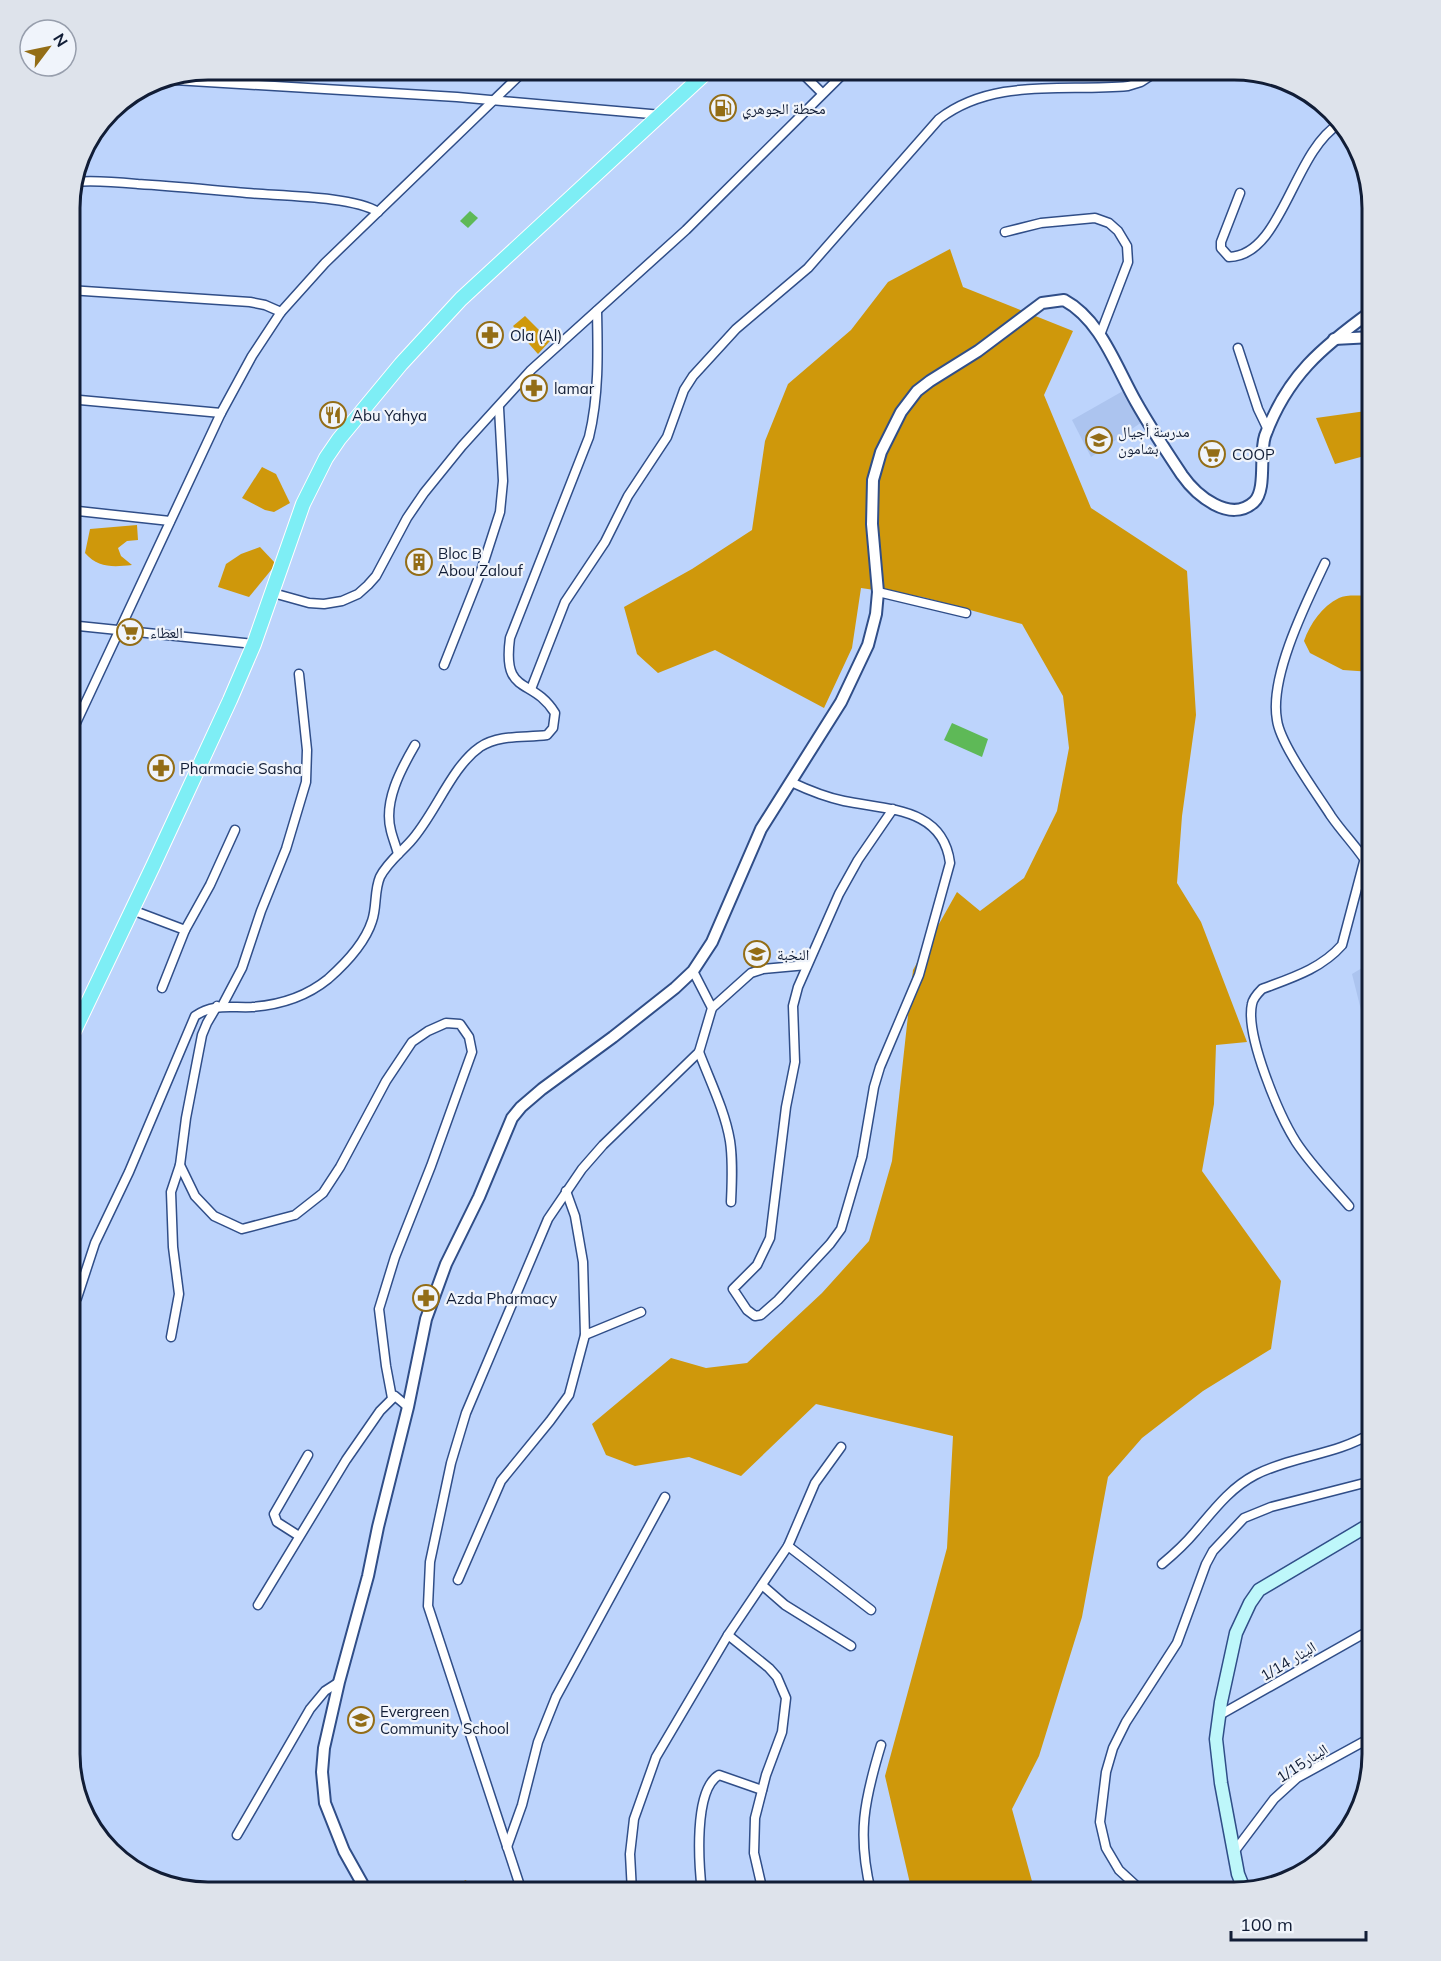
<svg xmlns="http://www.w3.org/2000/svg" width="1441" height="1961" font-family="Mulish,'Noto Naskh Arabic',sans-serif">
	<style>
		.built { fill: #acc4ef }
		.green { fill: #cf980b }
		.water { fill: #5eb957 }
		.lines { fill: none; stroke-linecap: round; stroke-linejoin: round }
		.minor-casing { stroke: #304e88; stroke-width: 11 }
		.tertiary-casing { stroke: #304e88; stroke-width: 14 }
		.secondary-casing { stroke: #304e88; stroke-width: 15 }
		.primary-casing { stroke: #fff; stroke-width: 16 }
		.minor { stroke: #fff; stroke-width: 8 }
		.tertiary { stroke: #fff; stroke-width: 10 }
		.secondary { stroke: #bef7fa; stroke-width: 12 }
		.primary { stroke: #7eeef5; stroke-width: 14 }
		.labels { text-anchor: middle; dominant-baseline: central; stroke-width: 4.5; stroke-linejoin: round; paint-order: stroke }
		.poi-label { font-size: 15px; fill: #111d36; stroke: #f0f4fb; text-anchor: start }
		.street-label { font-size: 15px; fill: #111d36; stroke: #f0f4fb }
		.rim { fill: none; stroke: #111d36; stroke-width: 3 }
	</style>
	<rect width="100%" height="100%" fill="#bdd4fc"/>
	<!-- built -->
	<g class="built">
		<polygon points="1123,391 1142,422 1091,457 1072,420"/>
		<polygon points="1372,962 1372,1037 1362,1014 1352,974"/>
	</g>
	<!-- green -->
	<g class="green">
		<polygon points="950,249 963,287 1073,331 1044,395 1091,508 1187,571 1196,715 1182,816 1177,883 1201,922 1247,1042 1216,1045 1214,1104 1202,1171 1281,1281 1271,1349 1203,1391 1142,1438 1108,1477 1082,1617 1039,1756 1012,1809 1035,1892 912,1892 885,1776 947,1548 953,1436 816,1404 741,1476 689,1457 635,1466 606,1455 592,1424 671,1358 706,1368 747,1363 822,1293 869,1241 892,1161 913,970 957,892 980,911 1024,878 1057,811 1069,748 1063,696 1022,624 922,597 861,588 852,648 824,708 715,650 658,673 637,654 624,607 692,569 752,530 765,441 788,384 851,330 888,282"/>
		<polygon points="525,316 550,341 538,354 513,326"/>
		<polygon points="1366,411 1372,437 1372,471 1368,455 1335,464 1316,418"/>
		<polygon points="262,467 276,474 290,503 274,512 265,510 242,498"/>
		<path d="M137,525L138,540L127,541L118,548L121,556L132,565C113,567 98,568 85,553L90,529Z"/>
		<polygon points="260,547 276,564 249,597 218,587 226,564 241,554"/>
		<path d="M1372,596V672L1343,670L1310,653L1304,641C1310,624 1322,606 1339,598C1347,594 1363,596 1372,596Z"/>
		<polygon points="466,1880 471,1892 439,1892"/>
	</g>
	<!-- water -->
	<g class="water">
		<polygon points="470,211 478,218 468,228 460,221"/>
		<polygon points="952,723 988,739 982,757 944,740"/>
	</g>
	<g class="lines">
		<defs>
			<g id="minor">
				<polyline points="798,69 822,93"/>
				<polyline points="1168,69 1181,72 1193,69"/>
				<polyline points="158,79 457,97 662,115"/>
				<path d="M74,182C95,180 116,182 138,184C174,186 211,190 247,193C280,196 353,196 378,212"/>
				<path d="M1240,193L1221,242V248L1229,257C1282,256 1293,152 1339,124"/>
				<polyline points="1005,232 1041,223 1095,218 1109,223 1118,231 1127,246 1128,262 1100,335"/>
				<polyline points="69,290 250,302 265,305 281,312"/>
				<polyline points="1238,348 1258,409 1268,430"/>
				<polyline points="69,399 221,413"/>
				<polyline points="69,510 170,521"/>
				<path d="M1325,563C1306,603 1269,677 1277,720C1280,744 1317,794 1331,816C1344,835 1361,851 1372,871"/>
				<polyline points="878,592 966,613"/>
				<polyline points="273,593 309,603 324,604 342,601 358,594 368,585 376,576 407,518 424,493 462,446 531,370 686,230 848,69"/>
				<polyline points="69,625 254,644"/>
				<polyline points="444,665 480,574 500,512 503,481 499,408"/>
				<path d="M531,689L565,602L605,542L628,496L667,437L684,390L693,376L736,329L808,268L939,119C994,77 1063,92 1128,86L1141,82L1161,69"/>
				<polyline points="69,738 221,413 252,356 281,312 325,263 526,69"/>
				<path d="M791,782C808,790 825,797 844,801C887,810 943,807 950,863L919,975L880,1067L874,1087L862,1157L841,1229L830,1244L778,1300L761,1315L755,1316L747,1310L733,1289L757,1265L770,1238L786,1107L795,1062L793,1006L798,987L839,894L858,860L893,809"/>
				<path d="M398,854C396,846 393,839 391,831C383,802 401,769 415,745"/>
				<polyline points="132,910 185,930 162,988"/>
				<polyline points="185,930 210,885 235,830"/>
				<polyline points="222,1006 242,968 261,911 286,849 306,782 307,750 299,674"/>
				<polyline points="712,1008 751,973 763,969 807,965"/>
				<path d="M699,1052C710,1081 725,1111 730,1141C733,1161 732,1181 731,1202"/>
				<polyline points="180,1165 195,1196 214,1216 242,1229 295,1215 323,1193 340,1167 386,1081 412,1042 428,1031 446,1023 460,1024 469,1037 472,1052 431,1166 395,1257 379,1309 386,1366 392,1398"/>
				<path d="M1349,1206C1331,1185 1311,1165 1296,1142C1279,1115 1245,1035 1252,1004C1253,998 1258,993 1262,989C1291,978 1321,969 1342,945L1365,858L1372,848"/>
				<path d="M69,1306L77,1298L95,1243L129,1172L195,1016C214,1003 231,1008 252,1007C279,1005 307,996 328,979C345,964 365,943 372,921C377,907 374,891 380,877C387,863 400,853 410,842C435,815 451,767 480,747C500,734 525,738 547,735L553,728L555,713C532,676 502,697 510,638L589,437C599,396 598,353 597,311"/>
				<polyline points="585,1335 641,1312"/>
				<polyline points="171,1337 179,1294 173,1247 171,1192 180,1165 186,1118 202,1035 207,1023 217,1006"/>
				<polyline points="299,1536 277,1522 274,1514 308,1455"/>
				<polyline points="788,1546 871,1610"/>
				<path d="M1162,1564C1174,1554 1185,1544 1195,1532C1213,1511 1230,1488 1255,1475C1292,1456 1336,1455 1372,1433"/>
				<polyline points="458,1580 501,1481 550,1421 569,1395 585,1335 583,1262 575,1216 566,1191"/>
				<polyline points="762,1585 785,1605 851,1646"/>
				<polyline points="258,1605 346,1460 380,1411 395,1396 408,1407"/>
				<polyline points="728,1635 769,1668 777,1677 786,1698 782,1732 766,1775 755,1818 754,1853 763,1892"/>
				<polyline points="1218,1716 1372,1629"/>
				<polyline points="237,1835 310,1709 325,1691 339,1682"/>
				<polyline points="507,1847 522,1805 538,1742 556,1697 665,1497"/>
				<polyline points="1234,1852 1274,1799 1297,1778 1372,1737"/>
				<polyline points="522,1892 428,1606 430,1562 451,1463 466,1413 548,1219 582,1169 603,1145 699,1052 712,1008 693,971"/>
				<polyline points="632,1892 630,1854 634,1819 656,1757 728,1635 788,1546 815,1483 841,1447"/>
				<path d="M702,1892C699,1866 693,1790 719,1775L762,1790"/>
				<path d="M871,1892C857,1835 864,1801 881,1745"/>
				<polyline points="1143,1892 1119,1870 1106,1848 1100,1822 1106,1772 1113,1748 1126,1722 1177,1643 1206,1564 1213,1551 1244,1518 1271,1507 1372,1481"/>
			</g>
			<g id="tertiary">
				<polyline points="1334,339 1372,337"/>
				<path d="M367,1892L344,1851L325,1803L322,1772L324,1748L339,1682L368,1576L378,1527L408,1407L426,1319L446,1264L479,1197L512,1118L521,1107L542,1089L613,1037L675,988L693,971L712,942L761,829L841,702L868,645L876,614L878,592L872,524L873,480L881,452L901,412L917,391L930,381L978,351L1042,303L1064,300C1101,320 1116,367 1136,402C1150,427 1166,451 1182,475C1196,495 1230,524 1254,502C1267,490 1259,454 1265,436C1287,376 1322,347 1372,311"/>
			</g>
			<polyline id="secondary" points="1244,1889 1238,1874 1221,1783 1216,1739 1221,1702 1236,1633 1250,1603 1259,1590 1372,1523"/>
			<polyline id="primary" points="69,1042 153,866 230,700 254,644 303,504 326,458 339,439 401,364 461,299 710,69"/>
		</defs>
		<!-- minor casing -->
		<use href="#minor" class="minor-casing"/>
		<!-- tertiary casing -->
		<use href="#tertiary" class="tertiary-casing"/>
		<!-- secondary casing -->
		<use href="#secondary" class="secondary-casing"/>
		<!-- primary casing -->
		<use href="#primary" class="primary-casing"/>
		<!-- minor -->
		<use href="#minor" class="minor"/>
		<!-- tertiary -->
		<use href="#tertiary" class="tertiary"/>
		<!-- secondary -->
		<use href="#secondary" class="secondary"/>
		<!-- primary -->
		<use href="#primary" class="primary"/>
	</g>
	<!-- icons -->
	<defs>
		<symbol id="fuel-ring" viewBox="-11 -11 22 22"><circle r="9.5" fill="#f0f4fb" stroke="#936d16" stroke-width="1.5"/><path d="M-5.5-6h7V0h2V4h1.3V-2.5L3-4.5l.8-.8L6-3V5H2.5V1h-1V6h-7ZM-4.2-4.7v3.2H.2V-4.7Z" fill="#936d16"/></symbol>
		<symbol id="pharmacy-ring" viewBox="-11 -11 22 22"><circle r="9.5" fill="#f0f4fb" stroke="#936d16" stroke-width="1.5"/><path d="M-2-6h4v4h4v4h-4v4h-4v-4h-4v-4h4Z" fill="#936d16"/></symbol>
		<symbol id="restaurant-ring" viewBox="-11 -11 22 22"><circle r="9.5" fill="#f0f4fb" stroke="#936d16" stroke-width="1.5"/><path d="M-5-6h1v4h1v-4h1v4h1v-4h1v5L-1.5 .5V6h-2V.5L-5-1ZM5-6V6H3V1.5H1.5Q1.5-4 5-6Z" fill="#936d16"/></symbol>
		<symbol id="school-ring" viewBox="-11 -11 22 22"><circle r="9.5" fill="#f0f4fb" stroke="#936d16" stroke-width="1.5"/><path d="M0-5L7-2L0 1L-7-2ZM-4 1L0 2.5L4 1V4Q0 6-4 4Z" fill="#936d16"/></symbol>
		<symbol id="supermarket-ring" viewBox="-11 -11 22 22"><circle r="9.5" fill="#f0f4fb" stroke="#936d16" stroke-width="1.5"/><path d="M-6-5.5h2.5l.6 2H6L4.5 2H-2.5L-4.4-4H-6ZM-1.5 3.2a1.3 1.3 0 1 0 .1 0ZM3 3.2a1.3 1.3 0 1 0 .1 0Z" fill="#936d16"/></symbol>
		<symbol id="building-ring" viewBox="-11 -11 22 22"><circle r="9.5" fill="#f0f4fb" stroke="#936d16" stroke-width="1.5"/><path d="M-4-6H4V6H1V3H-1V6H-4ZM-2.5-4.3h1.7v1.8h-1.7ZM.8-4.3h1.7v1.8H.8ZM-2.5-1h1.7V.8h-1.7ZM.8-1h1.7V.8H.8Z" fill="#936d16"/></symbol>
	</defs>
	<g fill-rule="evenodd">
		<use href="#fuel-ring" x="708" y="93" width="30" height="30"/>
		<use href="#pharmacy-ring" x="475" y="320" width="30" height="30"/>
		<use href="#pharmacy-ring" x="519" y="373" width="30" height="30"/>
		<use href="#restaurant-ring" x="318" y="400" width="30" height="30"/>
		<use href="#school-ring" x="1084" y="425" width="30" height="30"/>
		<use href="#supermarket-ring" x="1197" y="439" width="30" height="30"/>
		<use href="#building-ring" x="404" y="547" width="30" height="30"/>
		<use href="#supermarket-ring" x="115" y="617" width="30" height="30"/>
		<use href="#pharmacy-ring" x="146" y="753" width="30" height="30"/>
		<use href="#school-ring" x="742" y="939" width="30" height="30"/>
		<use href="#pharmacy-ring" x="411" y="1283" width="30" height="30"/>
		<use href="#school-ring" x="346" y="1705" width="30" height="30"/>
	</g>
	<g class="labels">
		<!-- poi labels -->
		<g class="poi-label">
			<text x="742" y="108">محطة الجوهري</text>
			<text x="510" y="335">Ola (Al)</text>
			<text x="554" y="388">lamar</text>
			<text x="352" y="415">Abu Yahya</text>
			<text x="1118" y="431">مدرسة أجيال<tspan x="1118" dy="17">بشامون</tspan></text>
			<text x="1232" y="454">COOP</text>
			<text x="438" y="553">Bloc B<tspan x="438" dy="17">Abou Zalouf</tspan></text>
			<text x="150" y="632">العطاء</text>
			<text x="180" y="768">Pharmacie Sasha</text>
			<text x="777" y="954">النخبة</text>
			<text x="446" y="1298">Azda Pharmacy</text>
			<text x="380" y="1711">Evergreen<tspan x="380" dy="17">Community School</tspan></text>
		</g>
		<!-- street labels -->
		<g class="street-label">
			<text transform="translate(1288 1661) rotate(-31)">الينار 1/14</text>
			<text transform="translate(1302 1763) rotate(-33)">الينار1/15</text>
		</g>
	</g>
	<!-- crop -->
	<path d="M0 0H1441V1961H0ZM208 80H1234A128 128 0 0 1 1362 208V1754A128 128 0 0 1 1234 1882H208A128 128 0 0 1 80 1754V208A128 128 0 0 1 208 80Z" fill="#dee3eb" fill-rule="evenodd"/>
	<path class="rim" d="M208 80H1234A128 128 0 0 1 1362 208V1754A128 128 0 0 1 1234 1882H208A128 128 0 0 1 80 1754V208A128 128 0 0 1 208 80Z"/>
	<!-- north arrow -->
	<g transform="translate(48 48) rotate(58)"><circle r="28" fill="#f0f4fb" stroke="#979eac" stroke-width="1.5"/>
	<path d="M0-4.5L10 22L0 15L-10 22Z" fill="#936d16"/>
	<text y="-9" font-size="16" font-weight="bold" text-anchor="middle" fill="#111d36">N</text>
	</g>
	<!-- scale -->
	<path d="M1231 1931v9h135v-9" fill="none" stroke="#111d36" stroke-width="3"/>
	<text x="1240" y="1931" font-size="18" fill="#111d36" stroke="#f0f4fb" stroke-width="4.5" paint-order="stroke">100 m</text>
</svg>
